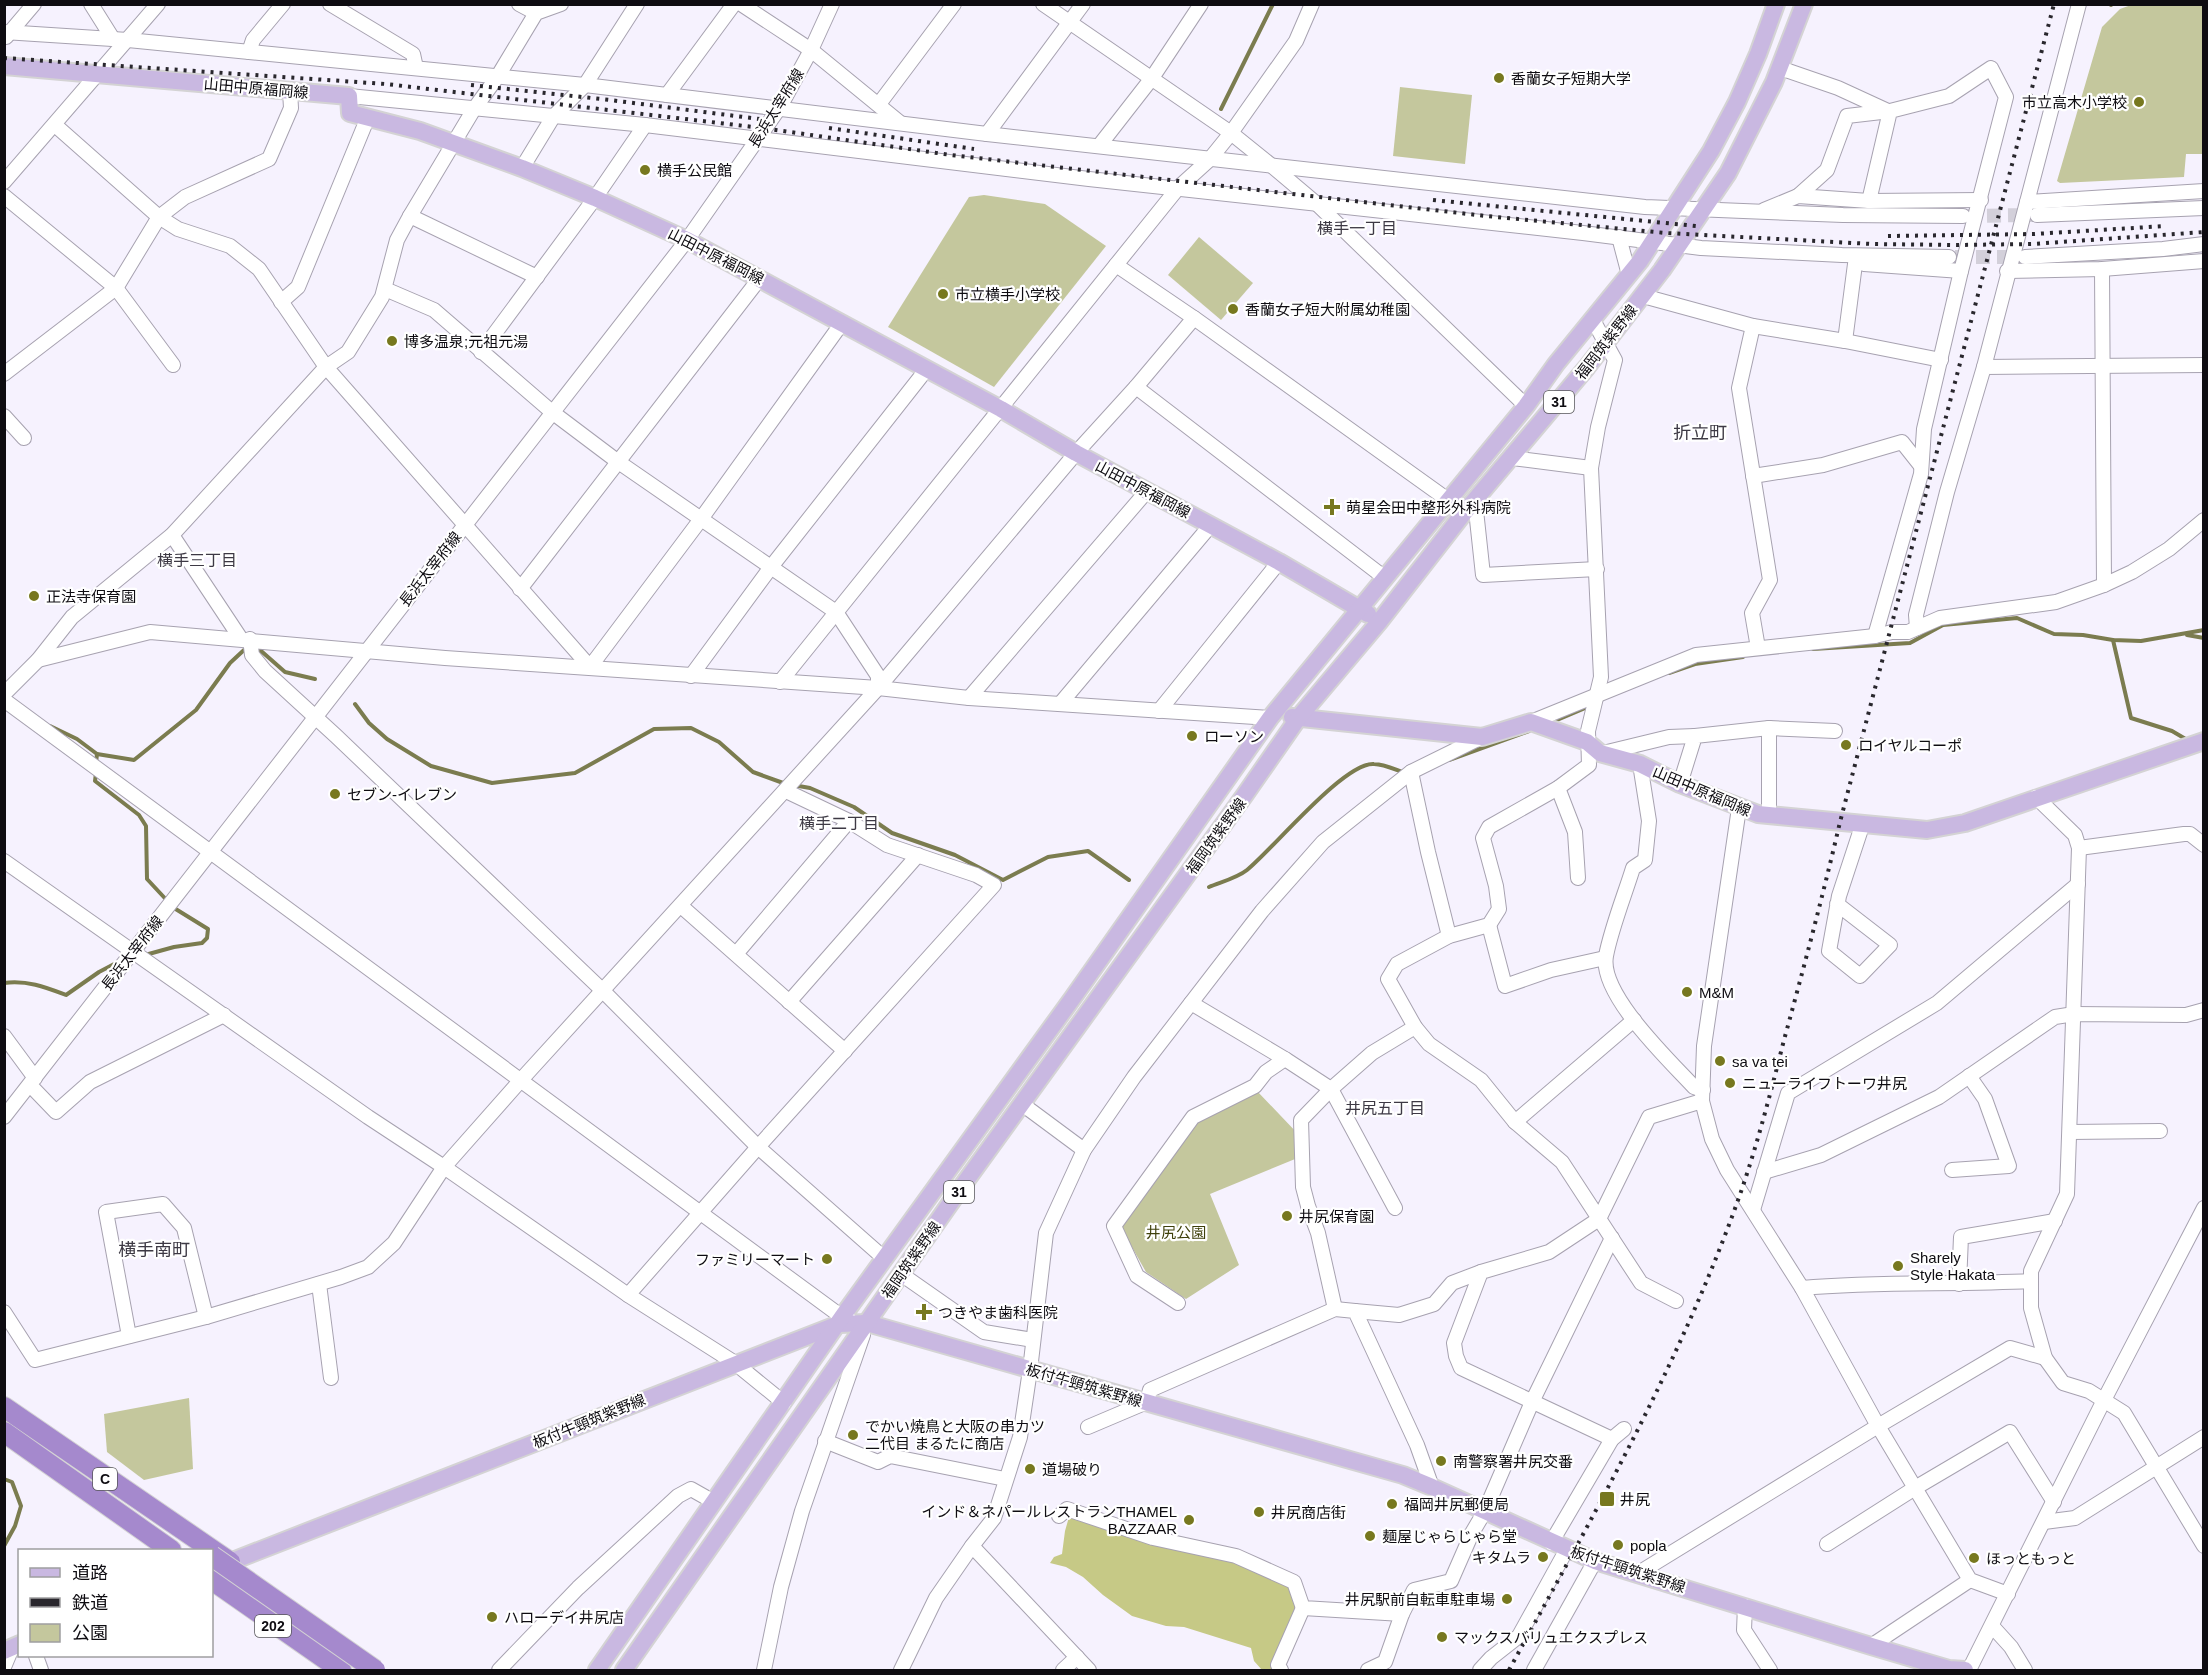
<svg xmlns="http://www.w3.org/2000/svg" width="2208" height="1675" font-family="Arial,'Noto Sans JP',sans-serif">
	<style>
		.green { fill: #c4c79d }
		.forest { fill: #c6c986 }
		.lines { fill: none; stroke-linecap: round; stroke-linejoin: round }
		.stream { stroke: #7b7c4f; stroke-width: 4 }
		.minor-tunnel { stroke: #d3d0da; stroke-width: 14; stroke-dasharray: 14 7; stroke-linecap: butt }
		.minor-casing { stroke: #a7a2b0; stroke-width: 16 }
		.major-casing { stroke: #d4d3d4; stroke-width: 20 }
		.highway-casing { stroke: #d4d3d4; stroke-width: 22 }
		.minor { stroke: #fff; stroke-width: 14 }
		.major { stroke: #c9b8e1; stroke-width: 16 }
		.highway { stroke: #a589cd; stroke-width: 20 }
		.rail { stroke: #29272d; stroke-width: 4; stroke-dasharray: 3 6; stroke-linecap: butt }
		.highway-bridge-casing { stroke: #d4d3d4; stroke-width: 22; stroke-linecap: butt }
		.highway-bridge { stroke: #a589cd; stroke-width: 20 }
		.poi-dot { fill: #77781f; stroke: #fff; stroke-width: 2 }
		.labels { text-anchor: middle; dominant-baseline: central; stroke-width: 4.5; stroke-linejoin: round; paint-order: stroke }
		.shield { fill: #fff; stroke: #565558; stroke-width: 1.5 }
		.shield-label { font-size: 14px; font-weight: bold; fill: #0e0c11 }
		.poi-label { font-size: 15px; fill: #0e0c11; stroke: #fff; text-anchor: start }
		.street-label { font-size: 15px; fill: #0e0c11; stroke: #fff }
		.park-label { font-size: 15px; fill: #3f400b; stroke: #fff }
		.neighbourhood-label { font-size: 16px; fill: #3d3944; stroke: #fff }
		.quarter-label { font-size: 18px; fill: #3d3944; stroke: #fff }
	</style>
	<rect width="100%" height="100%" fill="#f6f2fe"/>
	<!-- green -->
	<g class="green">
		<polygon points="2131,5 2203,5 2203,154 2186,154 2184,177 2060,183 2057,181 2102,27 2120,9"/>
		<polygon points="1400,87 1472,95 1465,164 1393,156"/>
		<polygon points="984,195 1045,204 1106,246 994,387 888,327 969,197"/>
		<polygon points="1199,237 1253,283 1221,320 1168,275"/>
		<polygon points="1257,1091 1299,1135 1300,1157 1210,1194 1239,1265 1186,1299 1146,1272 1120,1226 1199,1118"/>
		<polygon points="189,1398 193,1469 144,1480 107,1452 104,1414"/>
	</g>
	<!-- forest -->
	<polygon class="forest" points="1069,1517 1246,1565 1283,1581 1292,1592 1298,1609 1279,1657 1272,1669 1262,1670 1254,1661 1251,1648 1184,1627 1166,1626 1132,1616 1103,1595 1083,1577 1066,1567 1050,1563 1054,1557 1062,1554 1065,1531"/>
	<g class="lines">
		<!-- stream -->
		<g class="stream">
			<polyline points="2111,5 2111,4"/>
			<polyline points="1221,109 1273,4"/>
			<polyline points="2187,635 2204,638"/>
			<polyline points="2113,640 2131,718 2172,731 2189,741"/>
			<polyline points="1813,649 1910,643 1943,625 2017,618 2054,634 2083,635 2113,640 2141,641 2204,630"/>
			<polyline points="256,650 260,650 285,672 315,679"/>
			<polyline points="1669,673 1695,664 1743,657"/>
			<polyline points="355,704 369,723 387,739 431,766 492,783 575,773 654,729 691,728 719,742 753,772 786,784"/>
			<polyline points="1550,723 1590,706"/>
			<polyline points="50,726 77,739 97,754 134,760 196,710 230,663 244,650 248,650"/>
			<polyline points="1449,760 1529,731"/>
			<polyline points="96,763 97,754"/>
			<polyline points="96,773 95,781 139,815 146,826 147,879 174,908 208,929 207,938 202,943 174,947 145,955"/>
			<polyline points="793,785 810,788 854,807 892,833 955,855 1003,880 1048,857 1088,851 1129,880"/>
			<path d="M1209,887C1221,882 1237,878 1247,870C1274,848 1344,762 1374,764C1384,764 1396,770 1405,773"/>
			<path d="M4,983C27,980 45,987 66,995L99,972L118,962"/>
			<polyline points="4,1479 12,1482 21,1506 15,1526 4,1546"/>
		</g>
		<!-- minor-tunnel -->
		<g class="minor-tunnel">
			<polyline points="1966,216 2033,215"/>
			<polyline points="1955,257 2023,257"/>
		</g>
		<defs>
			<g id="minor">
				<polyline points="91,4 113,39"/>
				<polyline points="330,4 413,54 416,68"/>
				<polyline points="519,4 536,13"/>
				<polyline points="741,4 811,50 899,122"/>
				<polyline points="1043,4 1231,133 1272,166 1317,204 1526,406"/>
				<polyline points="2079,4 2027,202 2204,191"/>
				<polyline points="4,32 128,40 585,85 987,134 1645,207 1843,215 1963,216"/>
				<polyline points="6,37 34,4"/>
				<polyline points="249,52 253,40 283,4"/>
				<polyline points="1780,68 1838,88 1888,111"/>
				<polyline points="667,95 734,4"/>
				<polyline points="349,96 645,125 1089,179 1583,233 1701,248 1842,255 1949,257"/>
				<polyline points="879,104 954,4"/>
				<polyline points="55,125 159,217 178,229 230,246 259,269 326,367 590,667 701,519 842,323"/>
				<polyline points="987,134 1083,4"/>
				<polyline points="1099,146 1152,78 1201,4"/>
				<polyline points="522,168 553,117 585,85 637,4"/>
				<polyline points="4,182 158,4"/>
				<polyline points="4,196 116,288 173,365"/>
				<polyline points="1798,196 1827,170 1847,116 1890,111"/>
				<polyline points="1869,201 1890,111 1949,96 1991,68 2006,97 1961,271 1924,429 1921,474 1875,636"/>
				<polyline points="1764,210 1798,196 1869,201 1981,200"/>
				<polyline points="2037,215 2204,208"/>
				<polyline points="410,216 537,277"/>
				<polyline points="1619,237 1629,275"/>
				<polyline points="2025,257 2163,249 2204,244"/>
				<polyline points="1864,264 1961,271"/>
				<polyline points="1116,265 1194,318"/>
				<polyline points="2102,269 2104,585"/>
				<polyline points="2007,271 2102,269 2204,261"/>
				<polyline points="1643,296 1753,326 1845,341 1941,360"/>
				<polyline points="281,302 298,287 368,117"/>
				<polyline points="1593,320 1615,360 1598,427 1591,468 1601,677 1588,731 1589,765 1558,788 1489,827 1483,838 1496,886 1499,909 1489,925 1449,936 1397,964 1388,979 1415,1027 1429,1044 1481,1080 1515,1122 1562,1162 1641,1283 1676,1301"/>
				<polyline points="1753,326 1739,388 1770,580 1752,613 1758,648"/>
				<polyline points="1845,341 1855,264"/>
				<polyline points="481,352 595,198 645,125"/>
				<polyline points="1984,367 2027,202"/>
				<polyline points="4,374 116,288 159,217 185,197 269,159 291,108 290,91"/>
				<polyline points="1136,387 1385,578"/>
				<polyline points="4,416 24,438"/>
				<polyline points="1512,458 1591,468"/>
				<polyline points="1753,476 1823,465 1902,442 1921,466"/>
				<polyline points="1475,501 1483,575 1597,569"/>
				<polyline points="172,535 241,639"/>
				<polyline points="520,589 760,278"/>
				<polyline points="1917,628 1916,615 1947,492 1984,367 2204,365"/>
				<polyline points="250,639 252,655 265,671 336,736 602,990 758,1147 885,1259"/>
				<polyline points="38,660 150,632 445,658 878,688 1076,453 1136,387 1194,318 1448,500"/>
				<polyline points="691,676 771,567 926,370"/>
				<polyline points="780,682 1178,188 1210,159 1231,133 1296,41 1312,4"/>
				<polyline points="878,688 969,698 1270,718"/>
				<polyline points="4,694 38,660 72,617 172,535 326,367 348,352 382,297 397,240 410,216 474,109 498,76 536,13 561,4"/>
				<polyline points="969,698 1147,491"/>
				<polyline points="4,700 842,1317 849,1319"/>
				<polyline points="1060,704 1210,526"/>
				<polyline points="1159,711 1279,562"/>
				<polyline points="1531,722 1696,655 1875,636 1892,632 1908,632 1940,618 2056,602 2104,585 2132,572 2169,549 2204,520"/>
				<polyline points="1769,728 1769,815"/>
				<polyline points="1603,753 1669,737 1695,736"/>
				<path d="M1640,764L1649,821L1645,860L1633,868C1625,894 1611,929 1606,956C1599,994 1669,1060 1694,1087L1703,1090"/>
				<polyline points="1411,772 1428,852 1449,936"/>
				<polyline points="1680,784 1695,736 1769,728 1835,731"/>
				<polyline points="1558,788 1575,832 1578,878"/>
				<polyline points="2036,797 2075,835 2079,848 2184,834 2190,834 2204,845"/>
				<polyline points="1739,808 1704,1046 1702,1101 1712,1139 1727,1170 1802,1288 1878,1426 1970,1580 2008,1594"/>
				<polyline points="2079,848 2067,1194 2031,1271 2031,1308 2045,1358 2063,1383 2089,1391 2124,1413 2204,1546"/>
				<polyline points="4,861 368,1117 444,1167 628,1295 735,1363 784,1403"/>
				<polyline points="1837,904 1890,945 1860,976 1829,951 1839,896 1863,823"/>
				<polyline points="681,906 845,1051"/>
				<polyline points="1489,925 1505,986 1551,970 1605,958"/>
				<polyline points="736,954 849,821"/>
				<polyline points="789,1002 918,855"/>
				<polyline points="1191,1003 1285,1059 1331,1089 1395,1208"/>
				<polyline points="4,1036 35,1078"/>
				<polyline points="30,1085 56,1112 90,1082 224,1015"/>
				<polyline points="1022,1104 1084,1150"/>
				<polyline points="4,1117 687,240 780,107 811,50 832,4"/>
				<polyline points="1515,1122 1634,1020"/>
				<polyline points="2070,1132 2160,1131"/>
				<polyline points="1952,1170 2009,1166 1985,1099 1969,1076"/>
				<polyline points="1764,1172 1821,1155 1939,1097 2055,1017 2074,1014 2186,1015 2204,1010"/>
				<polyline points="1753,1210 1788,1093 1937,1003 2078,884"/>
				<polyline points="901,1274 984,1332 1033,1340"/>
				<polyline points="319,1284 331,1378"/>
				<polyline points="1959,1284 1961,1237 2055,1221"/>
				<path d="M1802,1288C1879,1281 1955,1285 2031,1281"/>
				<polyline points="628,1295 758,1147 994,885 976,875 887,845 849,821 786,791"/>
				<polyline points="1178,1303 1137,1276 1114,1226 1193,1117 1255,1086 1266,1072 1285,1059"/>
				<polyline points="1335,1309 1318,1233 1308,1206 1303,1187 1301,1120 1331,1089 1372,1053 1415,1027"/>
				<polyline points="1355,1311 1399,1315 1434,1304 1452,1283 1481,1272"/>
				<polyline points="4,1312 35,1360 206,1317 341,1277 368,1267 394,1243 444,1167 520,1081 878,688 878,676 836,612 617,461 552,412 434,310 385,289"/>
				<polyline points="129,1336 106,1212 163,1204 184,1228 206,1317"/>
				<polyline points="1088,1427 1147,1402 1150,1390 1335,1309 1355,1311 1417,1445 1432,1487"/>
				<polyline points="1612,1439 1461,1368 1456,1356 1454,1343 1481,1272 1549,1252 1599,1219 1649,1117 1702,1101"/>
				<polyline points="825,1441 878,1462 890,1456 1005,1479"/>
				<polyline points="1059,1516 1067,1509 1153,1538 1236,1556 1294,1582 1303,1608 1402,1614"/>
				<polyline points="2044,1522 2075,1518 2204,1437"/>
				<polyline points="1551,1543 1612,1439 1624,1429"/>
				<polyline points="1827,1544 1915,1488 2010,1432 2054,1502"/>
				<polyline points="972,1546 1089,1670"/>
				<polyline points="1637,1574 1878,1426 2010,1348 2045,1358"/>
				<polyline points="1745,1606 1744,1630 1770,1670"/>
				<polyline points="1992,1626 2011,1647 2025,1670"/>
				<polyline points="1871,1646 1970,1580"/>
				<polyline points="36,1656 41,1670"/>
				<polyline points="4,1667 12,1648"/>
				<polyline points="499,1670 578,1588 678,1496 691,1489 714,1502"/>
				<polyline points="764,1670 781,1587 802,1511 863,1335"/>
				<polyline points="901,1670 936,1598 972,1546 994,1518 1020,1437 1030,1370 1046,1233 1084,1150 1134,1077 1262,911 1323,842 1411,772 1482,737"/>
				<polyline points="1063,1670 1077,1657"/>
				<polyline points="1281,1670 1278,1665 1303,1608"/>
				<polyline points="1368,1670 1385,1662 1402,1614 1414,1590 1451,1581 1472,1533 1485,1511 1532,1402 1612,1238"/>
				<polyline points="1480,1670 1491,1658 1519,1636 1567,1549"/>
				<polyline points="1534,1670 1595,1561"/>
				<polyline points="1969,1670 2104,1400 2204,1208"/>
			</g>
			<g id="major">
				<polyline points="4,66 349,96 350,113 420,131 522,168 595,198 687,240 1001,409 1076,453 1279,562 1368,614"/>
				<polyline points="1292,717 1482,737 1531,722 1587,742 1600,753 1640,764 1680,784 1758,814 1927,830 1965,823 2204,741"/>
				<polyline points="212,1572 230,1562 839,1324 867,1323 1403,1475 1432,1487 1595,1561 1871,1646 1949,1669 1965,1670"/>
				<polyline points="4,1651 20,1644"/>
				<polyline points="597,1670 842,1317 1072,999 1270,718 1526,406 1556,364 1640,261 1711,151 1737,102 1758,54 1776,4"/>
				<polyline points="624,1670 963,1185 1244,796 1299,717 1379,622 1463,514 1587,367 1662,270 1728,173 1774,82 1804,4"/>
			</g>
			<g id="highway">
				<polyline points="4,1407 230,1562"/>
				<polyline points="4,1432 171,1550"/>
				<polyline points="212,1580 341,1670"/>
			</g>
		</defs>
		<!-- minor casing -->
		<use href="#minor" class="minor-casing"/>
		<!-- major casing -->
		<use href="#major" class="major-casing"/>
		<!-- highway casing -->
		<use href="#highway" class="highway-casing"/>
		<!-- minor -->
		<use href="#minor" class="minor"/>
		<!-- major -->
		<use href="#major" class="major"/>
		<!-- highway -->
		<use href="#highway" class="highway"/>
		<!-- rail -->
		<g class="rail">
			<polyline points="4,58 386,84 762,128 951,155 1486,216 1666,233 1872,244 1957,245 2032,244 2204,232"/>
			<polyline points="471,85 610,100 775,121"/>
			<polyline points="829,128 974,149"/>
			<polyline points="1433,200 1696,226"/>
			<polyline points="1888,236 2034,234 2166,226"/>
			<path d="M1509,1670C1592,1518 1678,1367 1737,1203C1756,1150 1770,1095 1784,1040C1804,967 1823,895 1840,822L2054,4"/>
		</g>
		<defs>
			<polyline id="highway-bridge" points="212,1556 375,1670"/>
		</defs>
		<!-- highway-bridge casing -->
		<use href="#highway-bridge" class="highway-bridge-casing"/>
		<!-- highway-bridge -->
		<use href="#highway-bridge" class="highway-bridge"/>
	</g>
	<!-- markers -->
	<g class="poi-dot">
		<circle cx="1499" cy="78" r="6"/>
		<circle cx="2139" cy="102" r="6"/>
		<circle cx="645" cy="170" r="6"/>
		<circle cx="943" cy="294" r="6"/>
		<circle cx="1233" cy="309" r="6"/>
		<circle cx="392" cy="341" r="6"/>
		<path d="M1329 498h6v6h6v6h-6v6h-6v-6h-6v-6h6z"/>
		<circle cx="34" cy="596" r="6"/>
		<circle cx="1192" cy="736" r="6"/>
		<circle cx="1846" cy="745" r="6"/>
		<circle cx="335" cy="794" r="6"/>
		<circle cx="1687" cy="992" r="6"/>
		<circle cx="1720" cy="1061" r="6"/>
		<circle cx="1730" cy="1083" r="6"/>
		<circle cx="1287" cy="1216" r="6"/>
		<circle cx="827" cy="1259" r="6"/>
		<circle cx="1898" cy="1266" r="6"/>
		<path d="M921 1303h6v6h6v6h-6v6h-6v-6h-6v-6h6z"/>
		<circle cx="853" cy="1435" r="6"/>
		<circle cx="1441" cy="1461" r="6"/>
		<circle cx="1030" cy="1469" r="6"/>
		<rect x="1599" y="1491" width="16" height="16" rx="3"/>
		<circle cx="1392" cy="1504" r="6"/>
		<circle cx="1259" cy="1512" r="6"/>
		<circle cx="1189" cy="1520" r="6"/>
		<circle cx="1370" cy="1536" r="6"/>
		<circle cx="1618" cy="1545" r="6"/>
		<circle cx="1543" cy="1557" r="6"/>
		<circle cx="1974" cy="1558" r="6"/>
		<circle cx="1507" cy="1599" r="6"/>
		<circle cx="492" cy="1617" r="6"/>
		<circle cx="1442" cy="1637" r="6"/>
	</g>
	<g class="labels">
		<!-- shield labels -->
		<g class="shield">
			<rect x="1544" y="391" width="30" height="22" rx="4.5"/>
			<rect x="944" y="1181" width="30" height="22" rx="4.5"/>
			<rect x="93" y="1468" width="24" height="22" rx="4.5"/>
			<rect x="255" y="1615" width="36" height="22" rx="4.5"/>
		</g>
		<g class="shield-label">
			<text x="1559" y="402">31</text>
			<text x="959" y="1192">31</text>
			<text x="105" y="1479">C</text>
			<text x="273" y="1626">202</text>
		</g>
		<!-- poi labels -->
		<g class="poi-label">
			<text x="1511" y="78">香蘭女子短期大学</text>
			<text x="2127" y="102" text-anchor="end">市立高木小学校</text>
			<text x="657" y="170">横手公民館</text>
			<text x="955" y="294">市立横手小学校</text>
			<text x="1245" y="309">香蘭女子短大附属幼稚園</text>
			<text x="404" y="341">博多温泉;元祖元湯</text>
			<text x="1346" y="507">萌星会田中整形外科病院</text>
			<text x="46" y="596">正法寺保育園</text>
			<text x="1204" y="736">ローソン</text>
			<text x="1858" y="745">ロイヤルコーポ</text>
			<text x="347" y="794">セブン-イレブン</text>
			<text x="1699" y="992">M&amp;M</text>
			<text x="1732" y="1061">sa va tei</text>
			<text x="1742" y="1083">ニューライフトーワ井尻</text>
			<text x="1299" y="1216">井尻保育園</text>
			<text x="1910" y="1257">Sharely<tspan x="1910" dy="17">Style Hakata</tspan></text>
			<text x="815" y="1259" text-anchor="end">ファミリーマート</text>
			<text x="938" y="1312">つきやま歯科医院</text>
			<text x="865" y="1426">でかい焼鳥と大阪の串カツ<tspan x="865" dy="17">二代目 まるたに商店</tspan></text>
			<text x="1453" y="1461">南警察署井尻交番</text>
			<text x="1042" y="1469">道場破り</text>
			<text x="1620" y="1499">井尻</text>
			<text x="1404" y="1504">福岡井尻郵便局</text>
			<text x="1177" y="1511" text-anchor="end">インド＆ネパールレストランTHAMEL<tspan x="1177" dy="17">BAZZAAR</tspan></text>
			<text x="1271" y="1512">井尻商店街</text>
			<text x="1382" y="1536">麺屋じゃらじゃら堂</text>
			<text x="1630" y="1545">popla</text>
			<text x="1531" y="1557" text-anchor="end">キタムラ</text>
			<text x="1986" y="1558">ほっともっと</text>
			<text x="1495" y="1599" text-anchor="end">井尻駅前自転車駐車場</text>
			<text x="504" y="1617">ハローデイ井尻店</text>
			<text x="1454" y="1637">マックスバリュエクスプレス</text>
		</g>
		<!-- street labels -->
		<g class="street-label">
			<text transform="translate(256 88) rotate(5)">山田中原福岡線</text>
			<text transform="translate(776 108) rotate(-58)">長浜太宰府線</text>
			<text transform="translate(716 256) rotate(27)">山田中原福岡線</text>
			<text transform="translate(1606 342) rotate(-52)">福岡筑紫野線</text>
			<text transform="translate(1143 489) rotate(28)">山田中原福岡線</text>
			<text transform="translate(430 569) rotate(-52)">長浜太宰府線</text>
			<text transform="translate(1702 791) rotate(23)">山田中原福岡線</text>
			<text transform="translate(1216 836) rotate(-54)">福岡筑紫野線</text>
			<text transform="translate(132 953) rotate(-52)">長浜太宰府線</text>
			<text transform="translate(911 1260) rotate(-55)">福岡筑紫野線</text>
			<text transform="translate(1084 1385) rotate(16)">板付牛頸筑紫野線</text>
			<text transform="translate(589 1421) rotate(-22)">板付牛頸筑紫野線</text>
			<text transform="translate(1628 1569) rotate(18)">板付牛頸筑紫野線</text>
		</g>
		<!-- park labels -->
		<g class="park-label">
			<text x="1176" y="1232">井尻公園</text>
		</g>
		<!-- neighbourhood labels -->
		<g class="neighbourhood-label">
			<text x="1357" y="228">横手一丁目</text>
			<text x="197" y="560">横手三丁目</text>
			<text x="839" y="823">横手二丁目</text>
			<text x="1385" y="1108">井尻五丁目</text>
		</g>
		<!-- quarter labels -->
		<g class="quarter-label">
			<text x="1700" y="433">折立町</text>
			<text x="154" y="1250">横手南町</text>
		</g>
	</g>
	<!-- border -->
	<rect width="2208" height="1675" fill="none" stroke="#0e0c11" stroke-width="12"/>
	<!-- legend -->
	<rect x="18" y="1549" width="195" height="108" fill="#ffffff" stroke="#9f9ea0" stroke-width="1.5"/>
	<rect x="30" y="1568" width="30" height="9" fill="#c9b8e1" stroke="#9f9ea0" stroke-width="1.5"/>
	<text x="72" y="1579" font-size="18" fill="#0e0c11">道路</text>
	<rect x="30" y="1598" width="30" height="9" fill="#29272d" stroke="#9f9ea0" stroke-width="1.5"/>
	<text x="72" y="1609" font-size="18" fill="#0e0c11">鉄道</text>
	<rect x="30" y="1624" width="30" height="18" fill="#c4c79d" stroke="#9f9ea0" stroke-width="1.5"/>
	<text x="72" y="1639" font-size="18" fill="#0e0c11">公園</text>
</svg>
